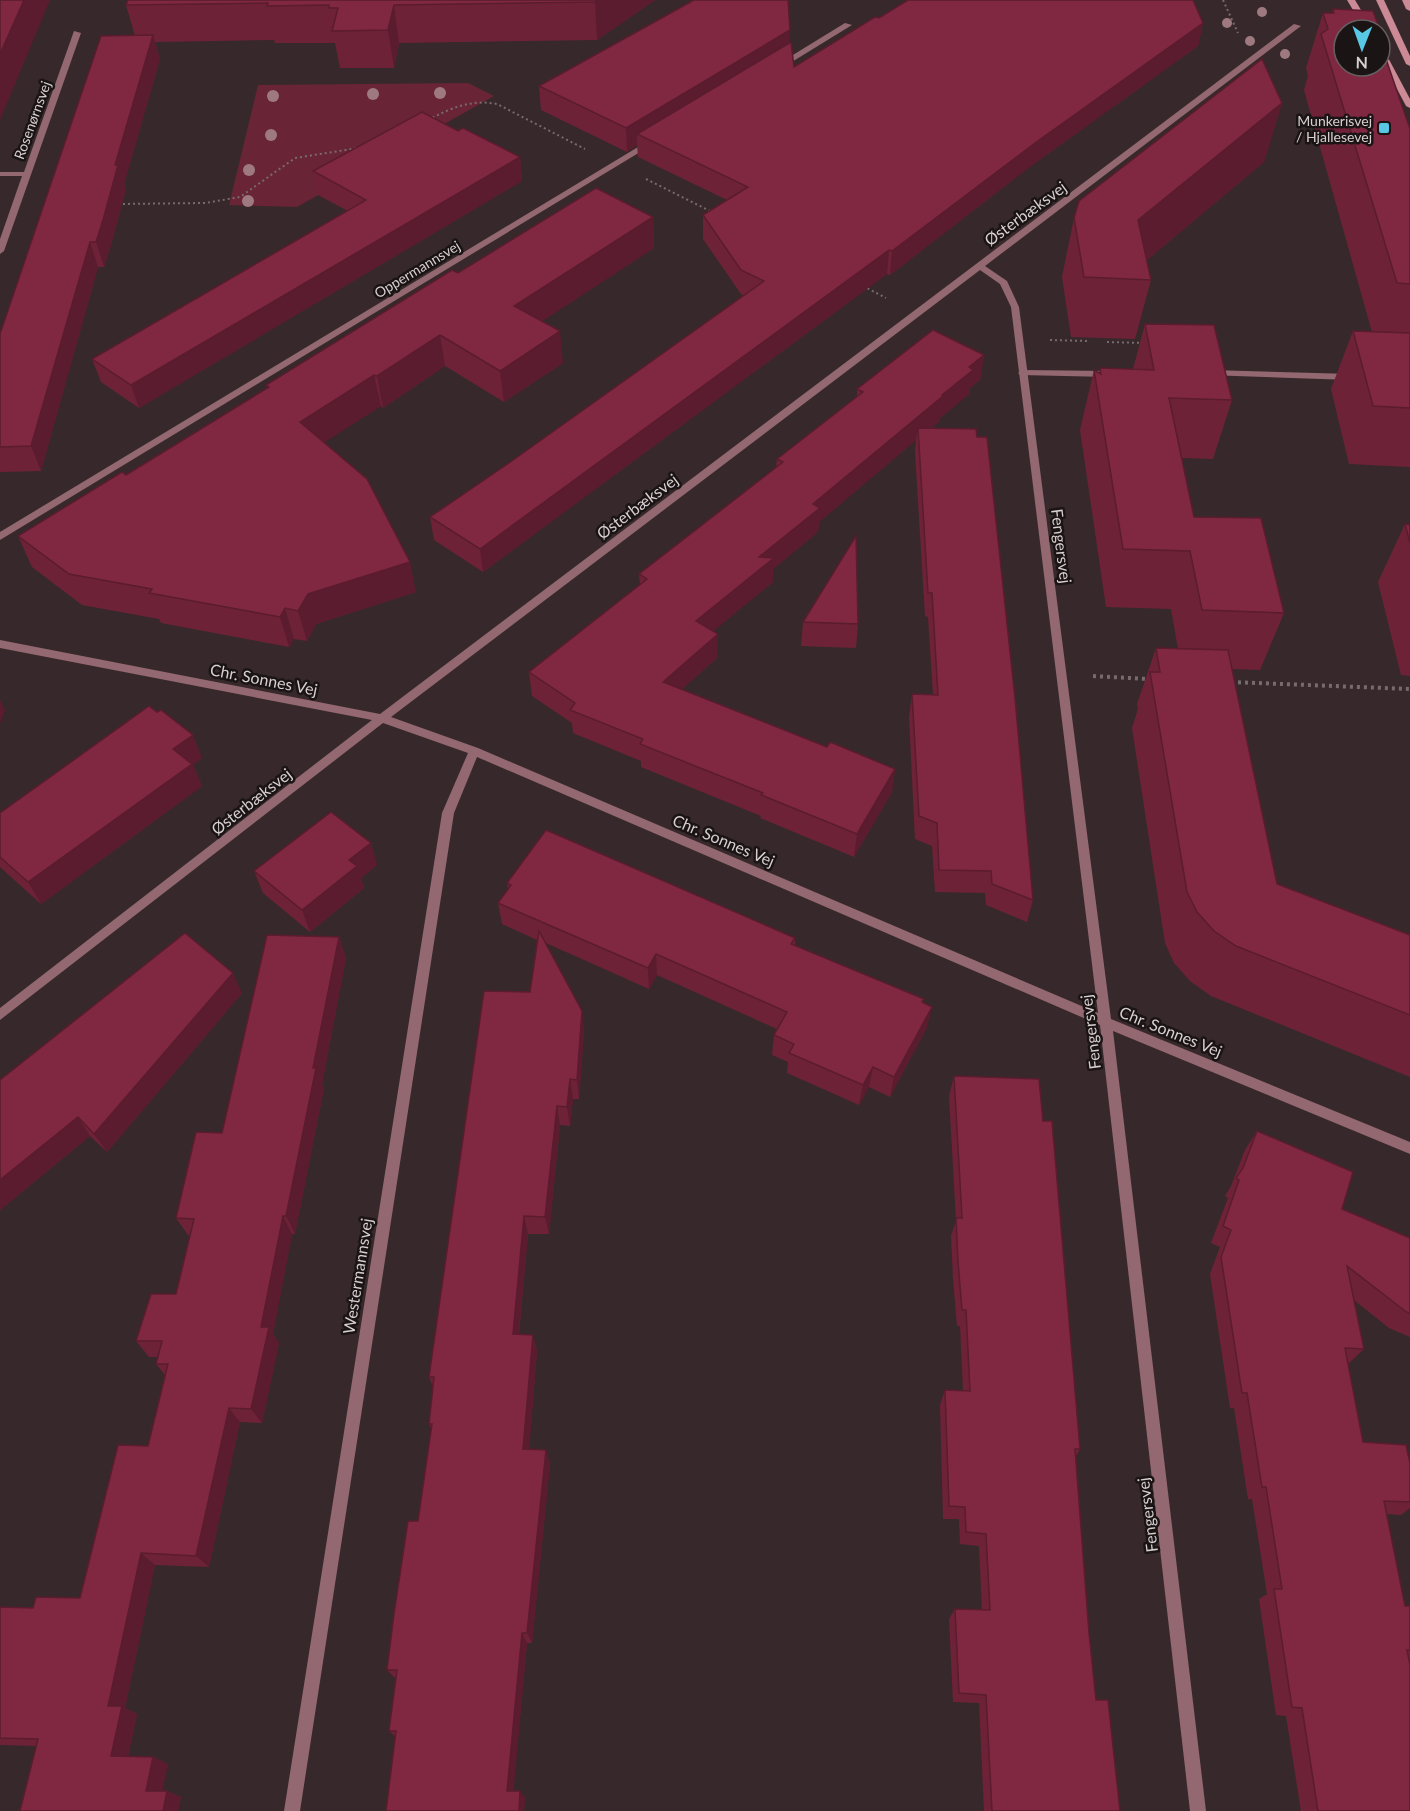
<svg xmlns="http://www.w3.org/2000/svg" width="1410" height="1811" font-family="Lato,sans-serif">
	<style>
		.green { fill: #692436 }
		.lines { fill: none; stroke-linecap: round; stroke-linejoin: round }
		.path-far1 { stroke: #776b6d; stroke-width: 2; stroke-dasharray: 2 3; stroke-linecap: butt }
		.path { stroke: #776b6d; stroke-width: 4; stroke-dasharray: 3 4; stroke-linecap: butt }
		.lane { fill: #936870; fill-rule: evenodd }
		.street { fill: #936870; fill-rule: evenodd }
		.secondary { fill: #cc8996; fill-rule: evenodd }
		.tree { fill: #9e7a80 }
		.wall { fill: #6e2238 }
		.shaded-wall { fill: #5a1c2e }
		.building { fill: #802841; stroke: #5a1c2e; stroke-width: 1.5 }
		.poi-dot { fill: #59c8e4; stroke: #1a1415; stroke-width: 2 }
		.labels { text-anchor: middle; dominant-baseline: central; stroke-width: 5; stroke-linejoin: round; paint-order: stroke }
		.far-street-label { font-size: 14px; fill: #d8cfd0; stroke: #1a1415 }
		.far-poi-label { font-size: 14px; fill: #d8cfd0; stroke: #1a1415; text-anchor: end }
		.street-label { font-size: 16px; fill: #d8cfd0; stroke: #1a1415 }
	</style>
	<rect width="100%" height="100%" fill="#37292b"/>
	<!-- green -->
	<polygon class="green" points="468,83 494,96 297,207 229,205 258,85"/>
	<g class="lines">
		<!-- path-far1 -->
		<g class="path-far1">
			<polyline points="1223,0 1238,33"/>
			<path d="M428,120C451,108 471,99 497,104L585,149"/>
			<polyline points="646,179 714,213"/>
			<polyline points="118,204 205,203 240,197 295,158 358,148"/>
			<polyline points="863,286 886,298"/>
			<polyline points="1050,340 1088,341"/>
			<polyline points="1107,342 1145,343"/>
		</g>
		<!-- path -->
		<g class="path">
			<polyline points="1093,676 1148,679"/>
			<polyline points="1231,682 1410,689"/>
		</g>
		<!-- lane -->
		<g class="lane">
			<polygon points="1023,370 1109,371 1114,374 1109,377 1020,375 1018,373"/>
			<polygon points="1210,370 1351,374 1356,377 1351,380 1207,375 1205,373"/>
		</g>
		<!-- street -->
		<g class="street">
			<polygon points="845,23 852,25 782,68 775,66"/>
			<path d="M1294,24L1301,26L985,266L1007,281L1019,307L1111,1019L1410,1142V1154L1113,1031L1206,1811H1190L1100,1025L477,757L454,813L300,1811H284L442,813L468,753L383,723L0,1020V1008L372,720L0,648V640L380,714ZM980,270L1000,284L1011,307L1098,1013L478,748L391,717Z"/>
			<polygon points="74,31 81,33 4,251 0,254 0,239 22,176 0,176 0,172 24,172"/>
			<polygon points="648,141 655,143 0,540 0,532"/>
		</g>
		<!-- secondary -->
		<g class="secondary">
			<polygon points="1347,0 1355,0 1373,30 1365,30"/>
			<polygon points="1376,0 1384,0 1410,56 1410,66 1406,64"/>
			<polygon points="1402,0 1410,0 1410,11 1406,9"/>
			<polygon points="1380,48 1384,50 1410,99 1410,108 1406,106 1380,57"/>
		</g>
	</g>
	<!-- trees -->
	<g class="tree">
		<circle cx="1262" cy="12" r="5"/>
		<circle cx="1227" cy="23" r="5"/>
		<circle cx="1250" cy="41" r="5"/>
		<circle cx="1285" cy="54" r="5"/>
		<circle cx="440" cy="93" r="6"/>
		<circle cx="373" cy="94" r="6"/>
		<circle cx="273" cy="96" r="6"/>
		<circle cx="271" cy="135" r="6"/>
		<circle cx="249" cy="170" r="6"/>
		<circle cx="248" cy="201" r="6"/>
	</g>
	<!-- wall -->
	<g class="wall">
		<polygon points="655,0 597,40 399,43 394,68 340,68 335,43 275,43 274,40 155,42 160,59 124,184 126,189 111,245 104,267 98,267 41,471 0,472 0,334 135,36 126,5"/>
		<polygon points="1333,9 1380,31 1387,48 1386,51 1388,59 1387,62 1410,129 1410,468 1410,467 1349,464 1331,389 1353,331 1372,332 1304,90 1308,76 1306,68 1323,13 1332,13"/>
		<polygon points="879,18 1203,23 1198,46 1031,166 890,275 887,274 483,572 434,540 430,517 509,463 744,296 741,294 703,239 703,215 727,200 638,157 637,145 627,152 541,110 539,86 790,43 794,67"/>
		<polygon points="1282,103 1264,162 1147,260 1151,280 1135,339 1071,337 1062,277 1074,218"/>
		<polygon points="458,131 520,157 522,181 139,408 101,382 92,359 348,211 318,195 313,171"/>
		<polygon points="653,217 654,248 542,321 563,363 504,402 445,366 383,408 381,406 324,442 416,592 316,624 307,641 294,639 289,647 161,623 159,619 82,605 32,567 18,536 126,475 267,388 266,385 458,273"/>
		<polygon points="1145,324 1232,400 1213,459 1182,458 1194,517 1284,613 1260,670 1232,669 1277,884 1410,935 1410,1077 1211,996 1190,981 1174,963 1165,943 1132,728 1138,709 1137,704 1156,648 1178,649 1171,609 1106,607 1080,430 1094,370 1099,373 1100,368 1133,369"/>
		<polygon points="984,355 980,380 970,388 969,394 940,418 940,421 931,428 1033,900 1027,922 986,905 985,893 935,892 932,846 915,839 909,717 912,694 933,695 928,617 925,616 915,452 916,440 819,522 818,532 773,569 773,582 713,631 717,658 682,689 827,747 895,769 892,792 854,857 760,818 761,816 641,767 641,761 573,733 572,723 532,696 529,672 640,585 639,574 776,467 777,459 857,397 857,389"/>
		<polygon points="1405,524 1410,525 1410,676 1401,675 1378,582"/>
		<polygon points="803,622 858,624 856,648 801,646"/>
		<polygon points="202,758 193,765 202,786 41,904 0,867 0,813"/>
		<polygon points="371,843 377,865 361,878 364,888 310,932 263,893 254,871"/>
		<polygon points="507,883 795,938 795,945 923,1002 927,1027 890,1097 869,1087 859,1105 787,1073 788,1062 772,1055 774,1035 777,1029 657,975 649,989 546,943 584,1031 579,1099 573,1099 570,1126 560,1125 549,1234 528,1234 519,1334 533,1335 537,1351 529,1449 550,1464 532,1643 527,1643 513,1791 525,1797 524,1811 386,1811 396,1737 389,1731 396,1679 387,1670 418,1521 431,1428 429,1424 433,1387 429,1377 530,992 537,940 502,924 498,903 508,889"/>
		<polygon points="339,937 346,958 322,1084 324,1088 295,1234 292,1234 273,1334 279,1343 262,1423 240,1422 209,1567 155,1565 125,1708 137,1714 128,1756 153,1757 168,1764 162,1791 167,1791 181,1797 178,1811 37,1746 0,1745 0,1607 33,1608 80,1598 148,1446 165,1375 156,1364 158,1357 149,1357 136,1341 176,1294 190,1236 188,1235 176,1218 222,1133"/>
		<polygon points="242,993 107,1152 90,1136 0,1210 0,1080"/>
		<polygon points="954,1076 1080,1449 1076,1456 1089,1633 1096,1700 1120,1811 984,1811 979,1703 953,1702 949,1619 955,1609 982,1610 979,1546 960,1544 959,1519 943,1519 940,1405 945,1390 963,1390 960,1326 957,1326 953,1279 951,1236 956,1221 949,1096"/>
		<polygon points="1257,1131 1342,1209 1410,1238 1410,1337 1389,1328 1354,1300 1364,1349 1348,1364 1363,1442 1410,1463 1410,1508 1401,1515 1387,1514 1405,1606 1410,1606 1410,1659 1409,1660 1410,1811 1301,1811 1286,1716 1276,1715 1259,1599 1267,1594 1252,1499 1248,1499 1234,1408 1230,1408 1210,1274 1220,1247 1211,1243 1228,1198 1225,1196 1231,1186 1245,1150"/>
	</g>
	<!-- shaded-wall -->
	<g class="shaded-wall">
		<polygon points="24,0 50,0 0,120 0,54"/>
		<polygon points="598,0 655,0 597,40 595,2"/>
		<polygon points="394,5 399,43 394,68 388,30"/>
		<polygon points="1203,23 1198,46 1031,166 890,275 892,251 1035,143"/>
		<polygon points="790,30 789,54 637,134 637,145 627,152 626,128"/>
		<polygon points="153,35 160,59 124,184 126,189 111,245 104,267 96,242 115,165"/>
		<polygon points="1282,103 1264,162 1124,279 1138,220"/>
		<polygon points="520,157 522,181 139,408 131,385"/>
		<polygon points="653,217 654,248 518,337 514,306"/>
		<polygon points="90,242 98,267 41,471 31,446"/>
		<polygon points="889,250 887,274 483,572 480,549"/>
		<polygon points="560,331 563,363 504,402 500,371"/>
		<polygon points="440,335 445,366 383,408 377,376"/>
		<polygon points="984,355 980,380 970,388 969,394 940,418 940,421 919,438 918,428 916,440 819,522 818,532 773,569 773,582 696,645 696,621 759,557 813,504 942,395 969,367"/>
		<polygon points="374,375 381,406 308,453 300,422"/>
		<polygon points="410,562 416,592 316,624 307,641 298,611 308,594"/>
		<polygon points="285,608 294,639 289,647 280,617"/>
		<polygon points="718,634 717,658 664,705 663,682"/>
		<polygon points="0,700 5,710 0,724"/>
		<polygon points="193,735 202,758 193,765 202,786 41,904 28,882 173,749"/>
		<polygon points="895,769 892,792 854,857 857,834"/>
		<polygon points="371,843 377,865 361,878 364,888 310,932 302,910 349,860"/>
		<polygon points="339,937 346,958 322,1084 324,1088 295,1234 286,1216 313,1068"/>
		<polygon points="656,954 657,975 649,989 648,968"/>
		<polygon points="233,973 242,993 107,1152 94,1134"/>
		<polygon points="932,1007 927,1027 890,1097 894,1077"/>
		<polygon points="582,1011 584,1031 579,1099 577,1080"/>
		<polygon points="873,1067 869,1087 859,1105 863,1085"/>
		<polygon points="570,1079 573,1099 570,1126 567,1107"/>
		<polygon points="557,1106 560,1125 549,1234 545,1217"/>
		<polygon points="78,1117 90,1136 0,1210 0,1180"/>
		<polygon points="283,1216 292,1234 273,1334 279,1343 262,1423 251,1409 261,1327"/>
		<polygon points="524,1216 528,1234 517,1350 513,1334"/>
		<polygon points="533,1335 537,1351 528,1463 523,1449"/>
		<polygon points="229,1408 240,1422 209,1567 196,1556"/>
		<polygon points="546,1450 550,1464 532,1643 527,1633"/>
		<polygon points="141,1553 155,1565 125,1708 137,1714 126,1763 111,1756 108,1706"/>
		<polygon points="522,1633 527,1643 513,1797 507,1791"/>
		<polygon points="153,1757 168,1764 161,1797 146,1791"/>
		<polygon points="167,1791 181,1797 178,1811 163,1811"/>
		<polygon points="520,1791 525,1797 524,1811 519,1811"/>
	</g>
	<!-- building -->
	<g class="building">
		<polygon points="0,0 24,0 0,54"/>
		<polygon points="128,0 598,0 595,2 394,5 388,30 332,31 338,8 329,8 329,5 267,6 268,3 126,5"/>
		<polygon points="694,0 788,0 790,30 626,128 539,86"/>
		<polygon points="908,0 1193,0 1203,23 1035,143 892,251 889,250 480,549 430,517 509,463 764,281 741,270 703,215 748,187 637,134 791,42 794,67 875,17 879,18"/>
		<polygon points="1333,9 1373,11 1380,30 1344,30 1344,66 1380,66 1380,31 1387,48 1385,48 1388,59 1386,59 1410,129 1410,284 1397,283 1321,34 1328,29 1323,13 1334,13"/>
		<polygon points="153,35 115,165 118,165 103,220 96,242 90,242 31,446 0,447 0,334 101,36"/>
		<polygon points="1262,59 1282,103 1138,220 1151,280 1084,277 1074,218 1079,201"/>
		<polygon points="422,112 458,131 463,128 520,157 131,385 92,359 366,200 313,171"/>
		<polygon points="596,188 653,217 514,306 560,331 500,371 440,335 377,376 374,375 300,422 367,479 410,562 308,594 298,611 285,608 280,617 149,593 152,589 69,574 18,536 122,472 126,475 269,387 266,385 452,270 458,273"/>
		<polygon points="1145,324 1214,325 1232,400 1169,398 1194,517 1261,518 1284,613 1202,610 1190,551 1123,549 1094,370 1101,374 1100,368 1154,370"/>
		<polygon points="933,330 984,355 969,367 973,370 942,395 943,396 813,504 820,508 759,557 774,558 696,621 718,634 663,682 827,747 830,742 895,769 857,834 761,795 763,793 640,744 643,739 570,710 575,703 529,672 647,579 639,574 783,462 777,459 863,392 857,389"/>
		<polygon points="1353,331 1410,333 1410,408 1373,406"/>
		<polygon points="918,428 976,429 977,437 987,437 1015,698 1033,900 992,884 991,871 939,870 937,823 919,816 912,694 938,695 932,593 928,593"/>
		<polygon points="1405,524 1410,525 1410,543"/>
		<polygon points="856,536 858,624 803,622"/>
		<polygon points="1156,648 1228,650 1277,884 1410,935 1410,1015 1236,946 1214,931 1197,912 1187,892 1150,672 1160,672"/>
		<polygon points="149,706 157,712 161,710 193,735 173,749 192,764 28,882 0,857 0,813"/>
		<polygon points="331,812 371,843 349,860 357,866 302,910 254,871"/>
		<polygon points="546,830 795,938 791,944 924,999 922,1002 932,1007 894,1077 873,1067 863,1085 789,1053 794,1044 774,1035 787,1012 656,954 648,968 498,903 511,885 507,883"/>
		<polygon points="539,931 582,1011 577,1080 570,1079 567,1107 557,1106 545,1217 524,1216 513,1334 533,1335 523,1449 546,1450 527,1633 522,1633 507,1791 520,1791 519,1811 386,1811 396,1731 389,1731 397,1670 387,1670 394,1614 408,1521 418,1521 432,1424 429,1424 434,1377 429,1377 484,991 530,992"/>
		<polygon points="185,933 233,973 94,1134 78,1117 0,1180 0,1080"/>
		<polygon points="267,935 339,937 313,1068 316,1068 286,1216 283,1216 261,1327 269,1327 251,1409 229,1408 196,1556 141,1553 108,1706 122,1706 111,1756 153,1757 146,1791 167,1791 163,1811 20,1811 38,1739 0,1738 0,1607 33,1608 36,1597 80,1598 118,1445 148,1446 168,1364 156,1364 162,1341 136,1341 151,1294 176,1294 194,1219 176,1218 196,1132 222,1133"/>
		<polygon points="954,1076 1039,1079 1043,1121 1052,1121 1080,1449 1075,1449 1089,1633 1096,1700 1108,1700 1120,1811 992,1811 986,1695 959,1693 955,1609 990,1610 986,1534 966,1532 965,1507 949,1506 945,1390 970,1391 966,1310 962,1310 958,1262 956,1218 962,1218"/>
		<polygon points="1257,1131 1353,1172 1342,1209 1410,1238 1410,1314 1405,1311 1347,1266 1364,1349 1345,1348 1363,1442 1406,1445 1410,1463 1410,1502 1384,1501 1405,1606 1410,1606 1410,1650 1407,1650 1410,1665 1410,1811 1318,1811 1302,1708 1292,1707 1274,1589 1282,1589 1266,1487 1262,1487 1247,1393 1242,1393 1221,1257 1231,1230 1223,1226 1239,1180 1236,1178 1243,1168"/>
	</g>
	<!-- markers -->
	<rect class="poi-dot" x="1378" y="122" width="12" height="12" rx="3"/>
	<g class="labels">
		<!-- far-street labels -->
		<g class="far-street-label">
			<text transform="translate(32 120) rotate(-70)">Rosenørnsvej</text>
			<text transform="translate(417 269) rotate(-31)">Oppermannsvej</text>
		</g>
		<!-- far-poi labels -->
		<g class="far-poi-label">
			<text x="1372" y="120">Munkerisvej<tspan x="1372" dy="16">/ Hjallesevej</tspan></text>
		</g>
		<!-- street labels -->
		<g class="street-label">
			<text transform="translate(1025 213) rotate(-36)">Østerbæksvej</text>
			<text transform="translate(637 506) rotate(-37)">Østerbæksvej</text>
			<text transform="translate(1062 546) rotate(83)">Fengersvej</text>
			<text transform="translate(264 679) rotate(11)">Chr. Sonnes Vej</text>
			<text transform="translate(251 801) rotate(-38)">Østerbæksvej</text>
			<text transform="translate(724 840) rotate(23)">Chr. Sonnes Vej</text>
			<text transform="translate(1171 1031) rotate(22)">Chr. Sonnes Vej</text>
			<text transform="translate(1090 1032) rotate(-97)">Fengersvej</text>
			<text transform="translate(357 1276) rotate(-81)">Westermannsvej</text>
			<text transform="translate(1147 1515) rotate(-97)">Fengersvej</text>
		</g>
	</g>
	<!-- north arrow -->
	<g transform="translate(1362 48) rotate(181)"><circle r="28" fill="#1a1415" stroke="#665f60" stroke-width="1.5"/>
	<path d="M0-4.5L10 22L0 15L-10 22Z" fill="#59c8e4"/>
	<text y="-9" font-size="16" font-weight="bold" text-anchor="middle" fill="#d8cfd0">N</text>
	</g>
</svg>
